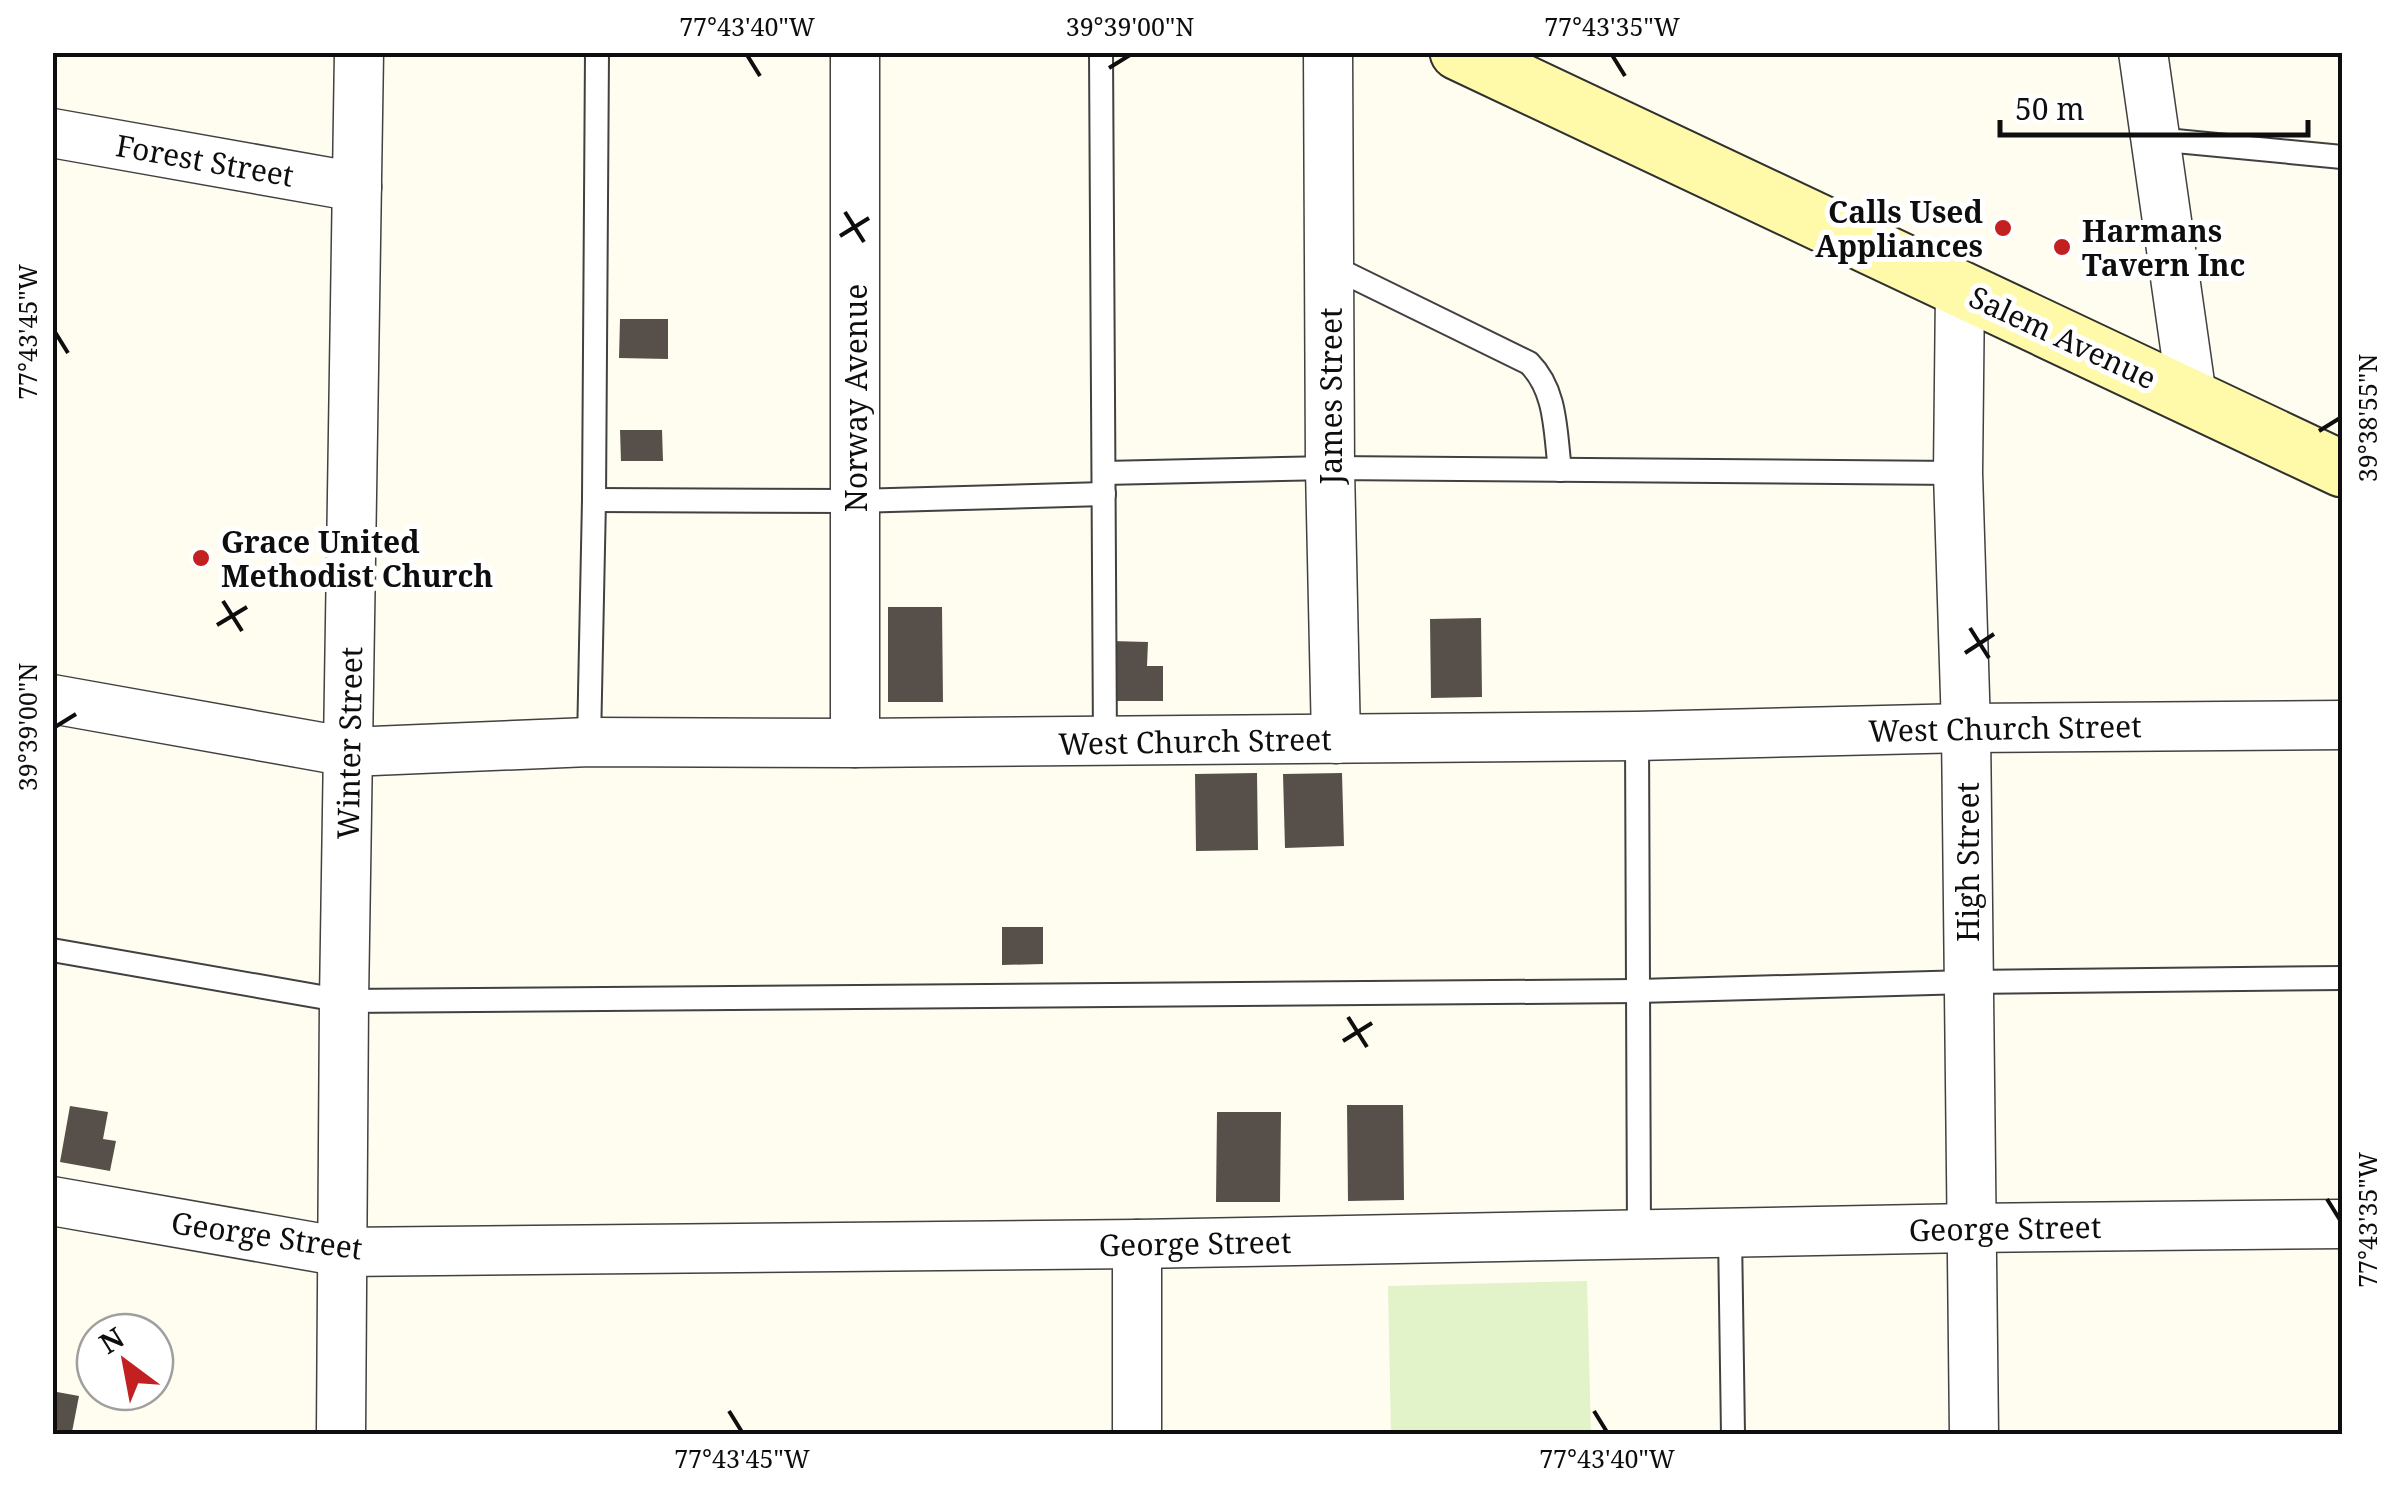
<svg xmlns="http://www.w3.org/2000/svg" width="2395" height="1487" font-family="'Noto Serif',serif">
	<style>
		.pitch { fill: #e2f2c9 }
		.building { fill: #57504a }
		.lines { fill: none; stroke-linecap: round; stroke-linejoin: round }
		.lane-casing { stroke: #414141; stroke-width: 26 }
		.street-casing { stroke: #414141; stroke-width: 51 }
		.secondary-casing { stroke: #303030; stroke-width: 59 }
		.lane { stroke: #fff; stroke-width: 22 }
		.street { stroke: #fff; stroke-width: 48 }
		.secondary { stroke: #fffaaa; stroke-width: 55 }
		.ticks { fill: none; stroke: #0e0e0e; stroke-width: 4 }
		.poi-dot { fill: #c32121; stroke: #fff; stroke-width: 4 }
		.labels { text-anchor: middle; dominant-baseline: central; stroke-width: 10; stroke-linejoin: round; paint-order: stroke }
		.street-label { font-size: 30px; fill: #0e0e0e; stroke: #fff }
		.poi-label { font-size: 30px; font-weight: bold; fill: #0e0e0e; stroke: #fff; text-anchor: start }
		.neatline { fill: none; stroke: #0e0e0e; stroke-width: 4 }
		.ticks-label { font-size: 25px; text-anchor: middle; fill: #0e0e0e }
	</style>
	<rect width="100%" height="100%" fill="#fffdef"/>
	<!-- pitch -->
	<polygon class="pitch" points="1587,1281 1591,1434 1391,1434 1388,1286"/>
	<!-- building -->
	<g class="building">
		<polygon points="620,319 668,319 668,359 619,358"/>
		<polygon points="620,430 662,430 663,461 621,461"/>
		<polygon points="888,607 942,607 943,702 888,702"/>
		<polygon points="1481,618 1482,697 1431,698 1430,619"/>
		<polygon points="1111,641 1148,642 1147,666 1163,666 1163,701 1110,701"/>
		<polygon points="1257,773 1258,850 1196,851 1195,774"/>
		<polygon points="1342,773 1344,846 1285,848 1283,774"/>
		<polygon points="1002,927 1043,927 1043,964 1002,965"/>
		<polygon points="1347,1105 1403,1105 1404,1200 1348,1201"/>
		<polygon points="70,1106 108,1112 103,1139 116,1141 110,1171 60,1162"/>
		<polygon points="1217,1112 1281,1112 1280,1202 1216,1202"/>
		<polygon points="57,1392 79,1396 72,1432 52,1429"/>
	</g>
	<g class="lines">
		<defs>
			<g id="lane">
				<polyline points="1101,52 1105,742"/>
				<polyline points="2155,139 2342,157"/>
				<path d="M1329,265L1529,363C1557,391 1555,432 1560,470"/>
				<polyline points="1104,473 1330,468 1958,473"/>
				<polyline points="594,500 855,501 1104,494"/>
				<polyline points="1637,736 1639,1236"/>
				<polyline points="589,742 594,500 597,52"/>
				<polyline points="52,950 344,1001 1638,991 1968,982 2342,978"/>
				<polyline points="1730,1234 1733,1434"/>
			</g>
			<g id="street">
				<polyline points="855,52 855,743"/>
				<polyline points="1328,52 1330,468 1336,739"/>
				<polyline points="2143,52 2192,397"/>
				<polyline points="52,133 357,187"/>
				<polyline points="1960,290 1958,473 1966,728 1974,1434"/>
				<polyline points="52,699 349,752 589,742 855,743 1637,736 1966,728 2342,725"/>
				<polyline points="52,1201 343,1252 1137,1244 1970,1228 2342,1224"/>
				<polyline points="1137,1244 1137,1434"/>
				<polyline points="341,1434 344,1001 359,52"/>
			</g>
			<polyline id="secondary" points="1458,52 2342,469"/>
		</defs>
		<!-- lane casing -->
		<use href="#lane" class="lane-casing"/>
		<!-- street casing -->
		<use href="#street" class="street-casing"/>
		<!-- secondary casing -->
		<use href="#secondary" class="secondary-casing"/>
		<!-- lane -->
		<use href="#lane" class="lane"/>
		<!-- street -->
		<use href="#street" class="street"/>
		<!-- secondary -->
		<use href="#secondary" class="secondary"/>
	</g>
	<!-- ticks -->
	<path class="ticks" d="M747,55L760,76M1612,55L1625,76M1109,68L1130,55M845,212L864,242M840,236L869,218M55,332L68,353M2319,431L2340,418M223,601L242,631M217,625L247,607M1970,628L1989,658M1965,653L1994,634M55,727L76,714M1348,1017L1367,1047M1343,1041L1372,1023M2327,1199L2340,1220M729,1411L742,1432M1594,1411L1607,1432"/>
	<!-- markers -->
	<g class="poi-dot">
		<circle cx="2003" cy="228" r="10"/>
		<circle cx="2062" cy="247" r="10"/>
		<circle cx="201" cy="558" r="10"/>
	</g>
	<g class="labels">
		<!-- street labels -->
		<g class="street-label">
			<text transform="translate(205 160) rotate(10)">Forest Street</text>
			<text transform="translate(2063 337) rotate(25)">Salem Avenue</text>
			<text transform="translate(1330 396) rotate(-90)">James Street</text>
			<text transform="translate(855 398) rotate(-90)">Norway Avenue</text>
			<text transform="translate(2005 728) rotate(-1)">West Church Street</text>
			<text transform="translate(1195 741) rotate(-1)">West Church Street</text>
			<text transform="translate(349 743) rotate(-89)">Winter Street</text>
			<text transform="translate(1967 862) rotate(-90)">High Street</text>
			<text transform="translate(2005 1228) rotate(-1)">George Street</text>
			<text transform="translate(267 1235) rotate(8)">George Street</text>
			<text transform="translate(1195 1243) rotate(-1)">George Street</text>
		</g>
		<!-- poi labels -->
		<g class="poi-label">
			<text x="1983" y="211" text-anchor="end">Calls Used<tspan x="1983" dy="34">Appliances</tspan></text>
			<text x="2082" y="230">Harmans<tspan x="2082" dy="34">Tavern Inc</tspan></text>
			<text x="221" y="541">Grace United<tspan x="221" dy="34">Methodist Church</tspan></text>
		</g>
	</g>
	<!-- border -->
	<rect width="2395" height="1487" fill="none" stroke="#ffffff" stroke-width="110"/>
	<!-- north arrow -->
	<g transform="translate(125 1362) rotate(328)"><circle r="48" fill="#ffffff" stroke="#9f9f9f" stroke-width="2.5"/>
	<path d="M0-8L18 38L0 25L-18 38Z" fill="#c32121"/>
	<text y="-15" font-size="28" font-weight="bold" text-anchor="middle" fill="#0e0e0e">N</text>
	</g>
	<!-- scale -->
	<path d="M2000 120v15h308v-15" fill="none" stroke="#0e0e0e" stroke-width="5"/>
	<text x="2015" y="120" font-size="30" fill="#0e0e0e" stroke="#ffffff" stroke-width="8" paint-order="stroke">50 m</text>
	<rect x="55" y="55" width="2285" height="1377" class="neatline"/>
	<g class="ticks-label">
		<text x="747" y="36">77°43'40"W</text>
		<text x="1130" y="36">39°39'00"N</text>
		<text x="1612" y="36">77°43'35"W</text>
		<text transform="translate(28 332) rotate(-90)" y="9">77°43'45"W</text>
		<text transform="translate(2368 418) rotate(-90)" y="9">39°38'55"N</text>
		<text transform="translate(28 727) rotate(-90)" y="9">39°39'00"N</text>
		<text transform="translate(2368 1220) rotate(-90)" y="9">77°43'35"W</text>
		<text x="742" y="1468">77°43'45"W</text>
		<text x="1607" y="1468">77°43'40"W</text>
	</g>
</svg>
